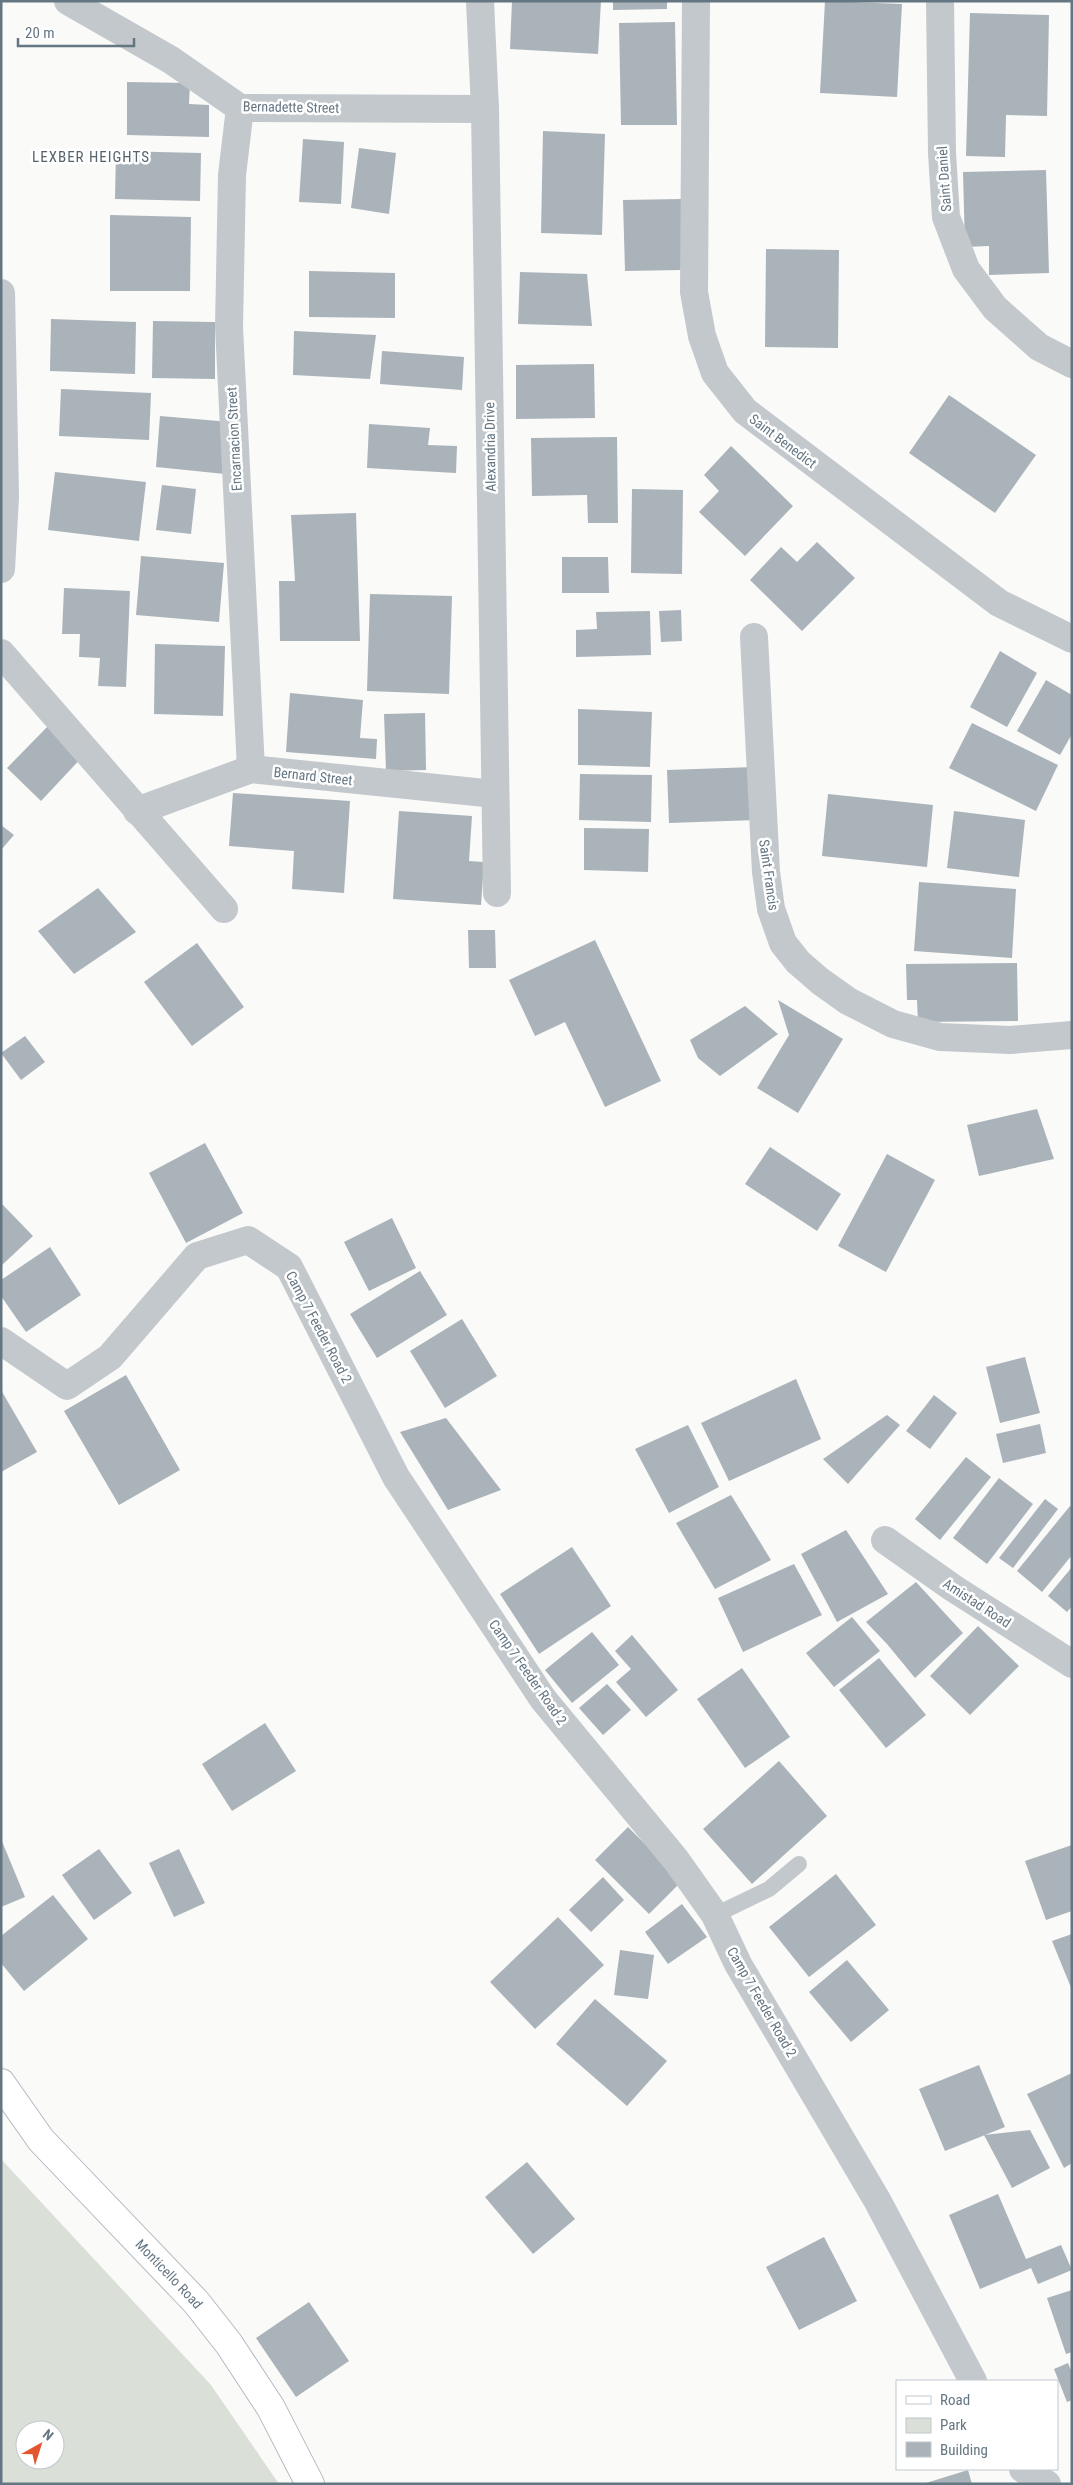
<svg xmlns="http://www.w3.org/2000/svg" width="1073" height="2485" font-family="'Roboto Condensed',sans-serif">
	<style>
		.green { fill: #dadfd7; fill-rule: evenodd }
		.building { fill: #aab3b9 }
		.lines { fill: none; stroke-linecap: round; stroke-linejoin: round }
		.secondary-casing { stroke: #b3babf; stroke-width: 30 }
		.service { stroke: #c3c8cc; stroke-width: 16 }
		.minor { stroke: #c3c8cc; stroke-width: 28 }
		.secondary { stroke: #fff; stroke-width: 28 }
		.labels { text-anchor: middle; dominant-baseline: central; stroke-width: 5; stroke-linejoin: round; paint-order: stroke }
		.street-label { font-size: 14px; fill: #657683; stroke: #fff }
		.neighbourhood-label { font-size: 15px; letter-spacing: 1px; fill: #57646e; stroke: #fff }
	</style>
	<rect width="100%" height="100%" fill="#fafaf8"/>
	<!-- green -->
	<path class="green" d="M1,2159L211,2385L279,2484H1ZM25,2430H55V2460H25Z"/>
	<!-- building -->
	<g class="building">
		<polygon points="512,1 601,1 598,54 510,49"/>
		<polygon points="613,1 667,1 667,9 613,10"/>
		<polygon points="825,1 902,4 897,97 820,93"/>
		<polygon points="970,13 1049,15 1047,116 1006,115 1005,157 966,156"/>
		<polygon points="675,22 677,125 621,125 619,23"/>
		<polygon points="127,82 190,83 189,104 209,105 209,137 127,135"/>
		<polygon points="543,131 605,134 602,235 541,233"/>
		<polygon points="303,139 344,142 341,204 299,202"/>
		<polygon points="359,148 396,153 389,214 351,208"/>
		<polygon points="116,151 201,153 200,201 115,199"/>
		<polygon points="1046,170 1049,273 989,275 989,246 965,247 963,172"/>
		<polygon points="681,199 682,270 625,271 623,200"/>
		<polygon points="110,215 191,217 190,291 110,291"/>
		<polygon points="766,249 839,250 838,348 765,347"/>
		<polygon points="309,271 395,273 395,318 309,317"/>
		<polygon points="520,272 587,274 592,326 518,324"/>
		<polygon points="51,319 136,322 135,374 50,371"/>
		<polygon points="153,321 215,322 215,379 152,378"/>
		<polygon points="294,331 376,335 370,379 293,375"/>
		<polygon points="382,351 464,357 462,390 380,384"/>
		<polygon points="594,364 595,418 516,419 516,365"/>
		<polygon points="61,389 151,393 149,440 59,436"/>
		<polygon points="949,395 1036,455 995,513 909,453"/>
		<polygon points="160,416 230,422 225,474 156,467"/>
		<polygon points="369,424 430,428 428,445 457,446 456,473 367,468"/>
		<polygon points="617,437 618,523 588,523 587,495 532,496 531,438"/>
		<polygon points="731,446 793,506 745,556 699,512 719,491 704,475"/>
		<polygon points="55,472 146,482 139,541 48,530"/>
		<polygon points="162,485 196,489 191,534 156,530"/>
		<polygon points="632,489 683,490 682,574 631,573"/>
		<polygon points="356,513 360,641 280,641 279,581 295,581 291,515"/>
		<polygon points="817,542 855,578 802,631 750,580 781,547 797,562"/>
		<polygon points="141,556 224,563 219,622 136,615"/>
		<polygon points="562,557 608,557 609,593 562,593"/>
		<polygon points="64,588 130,591 126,687 98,686 100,658 79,657 80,634 62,634"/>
		<polygon points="370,594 452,596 449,694 367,691"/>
		<polygon points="681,610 682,641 661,642 659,611"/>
		<polygon points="650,611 651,655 576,657 576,630 597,629 596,612"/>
		<polygon points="155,644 225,646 223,716 154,714"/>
		<polygon points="1000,651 1037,673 1007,727 970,707"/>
		<polygon points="1046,680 1072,695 1072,734 1060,755 1017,731"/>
		<polygon points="290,693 363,700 360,738 377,739 376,759 286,752"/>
		<polygon points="578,709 652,712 650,767 578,765"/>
		<polygon points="425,713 426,770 386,771 384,714"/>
		<polygon points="52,722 86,753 41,801 7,768"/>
		<polygon points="972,723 1058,765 1036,811 949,768"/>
		<polygon points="754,767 756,820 669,823 667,770"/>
		<polygon points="580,774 652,775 651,822 579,820"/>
		<polygon points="233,793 350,801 344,893 292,889 294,851 229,846"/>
		<polygon points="828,794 933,805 927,867 822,856"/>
		<polygon points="399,811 472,816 469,861 484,862 481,905 393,899"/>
		<polygon points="954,811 1025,820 1019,877 947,868"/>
		<polygon points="1,825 14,835 1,850"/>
		<polygon points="584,828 649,829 648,872 584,870"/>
		<polygon points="919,882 1016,889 1012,958 914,951"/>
		<polygon points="98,888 136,932 74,974 38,931"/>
		<polygon points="468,930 495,930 496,968 469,968"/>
		<polygon points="595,940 661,1081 605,1107 565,1022 535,1036 509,980"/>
		<polygon points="197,943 244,1007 192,1046 144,982"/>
		<polygon points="1017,963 1018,1021 918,1022 917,1000 907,1000 906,964"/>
		<polygon points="778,1000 843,1039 798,1113 757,1088 789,1035"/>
		<polygon points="745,1006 778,1034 720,1076 698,1058 690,1040"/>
		<polygon points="25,1036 45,1062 21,1080 1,1053"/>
		<polygon points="1037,1109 1054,1159 979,1176 967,1125"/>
		<polygon points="205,1143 243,1213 186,1243 149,1173"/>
		<polygon points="770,1147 841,1194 817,1231 745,1184"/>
		<polygon points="887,1154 935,1180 886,1272 838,1246"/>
		<polygon points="1,1203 33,1236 1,1266"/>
		<polygon points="392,1218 416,1268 369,1291 344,1242"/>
		<polygon points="50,1247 81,1295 26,1332 1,1296 1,1280"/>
		<polygon points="420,1271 447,1315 377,1358 350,1314"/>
		<polygon points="462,1319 497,1376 445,1408 410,1351"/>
		<polygon points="1025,1357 1040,1413 1000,1423 986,1367"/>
		<polygon points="126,1375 180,1470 119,1505 64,1411"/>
		<polygon points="796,1379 821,1439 729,1481 701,1423"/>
		<polygon points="1,1390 37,1452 1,1472"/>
		<polygon points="934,1395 957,1413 930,1449 906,1431"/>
		<polygon points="887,1415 900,1425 848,1484 823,1459"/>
		<polygon points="446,1418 501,1490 448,1510 400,1432"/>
		<polygon points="1040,1424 1046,1453 1003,1463 996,1434"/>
		<polygon points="688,1425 719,1487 669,1513 635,1449"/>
		<polygon points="966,1457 991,1477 940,1540 915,1519"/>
		<polygon points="999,1478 1033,1504 987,1564 953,1538"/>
		<polygon points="731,1495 771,1560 715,1589 676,1523"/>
		<polygon points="1045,1499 1058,1509 1013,1568 999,1558"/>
		<polygon points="1070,1506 1072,1508 1072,1555 1042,1592 1017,1571"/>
		<polygon points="846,1530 888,1594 837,1622 801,1554"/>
		<polygon points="572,1547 611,1606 539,1654 500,1594"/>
		<polygon points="794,1564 822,1615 743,1652 718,1598"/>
		<polygon points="1072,1567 1072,1606 1067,1612 1048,1596"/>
		<polygon points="916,1582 963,1633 915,1678 887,1644 866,1622"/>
		<polygon points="852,1617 880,1651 834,1687 806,1653"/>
		<polygon points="978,1626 1019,1666 970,1715 930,1676"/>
		<polygon points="592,1632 619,1665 572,1703 545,1670"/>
		<polygon points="632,1635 678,1690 646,1717 616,1682 631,1669 615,1651"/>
		<polygon points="879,1658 926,1715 886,1748 839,1690"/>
		<polygon points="742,1668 790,1737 745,1768 697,1699"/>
		<polygon points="607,1684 631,1710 603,1735 579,1708"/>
		<polygon points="265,1723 296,1771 232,1811 202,1764"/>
		<polygon points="779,1761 827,1816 752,1884 703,1829"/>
		<polygon points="628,1827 682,1881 649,1914 595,1860"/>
		<polygon points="1,1839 25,1897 1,1907"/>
		<polygon points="1072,1845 1072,1911 1046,1920 1025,1861"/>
		<polygon points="99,1849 132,1893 94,1920 62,1875"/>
		<polygon points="179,1849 205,1903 174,1917 149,1863"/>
		<polygon points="836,1874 876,1925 809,1977 769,1927"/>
		<polygon points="603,1877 624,1900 591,1932 569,1910"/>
		<polygon points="53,1895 88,1939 24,1991 1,1963 1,1936"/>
		<polygon points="682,1904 707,1937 668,1964 645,1932"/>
		<polygon points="558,1917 604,1965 535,2029 490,1982"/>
		<polygon points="1072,1934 1072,1990 1052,1941"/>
		<polygon points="620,1950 654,1955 648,1999 614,1995"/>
		<polygon points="847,1960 889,2010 851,2042 809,1992"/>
		<polygon points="595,1999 667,2061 627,2106 556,2044"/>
		<polygon points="979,2065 1005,2127 945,2151 919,2089"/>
		<polygon points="1072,2073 1072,2163 1064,2168 1027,2094"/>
		<polygon points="1030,2130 1050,2168 1012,2188 984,2135"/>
		<polygon points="527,2162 575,2219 533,2254 485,2197"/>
		<polygon points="998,2194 1026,2259 1061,2245 1072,2270 1038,2284 1031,2268 980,2289 949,2215"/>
		<polygon points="824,2237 857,2301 799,2330 766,2267"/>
		<polygon points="1072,2290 1072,2352 1066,2354 1047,2298"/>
		<polygon points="309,2302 349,2361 296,2397 256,2338"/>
		<polygon points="1068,2363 1072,2373 1072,2400 1067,2402 1054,2369"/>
		<polygon points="968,2470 972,2484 926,2484 926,2483"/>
	</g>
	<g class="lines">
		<defs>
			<g id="secondary">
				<path id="s1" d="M1,2083L41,2140L196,2302L229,2344L271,2408L310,2484"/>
			</g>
		</defs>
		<!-- secondary casing -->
		<use href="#secondary" class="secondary-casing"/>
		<!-- service -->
		<polyline class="service" points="715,1915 769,1889 799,1864"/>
		<!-- minor -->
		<g class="minor">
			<polyline points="68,1 171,60 240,108 485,109"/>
			<polyline points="480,1 485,109 497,893"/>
			<polyline points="696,1 694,292 702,336 715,373 745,411 999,603 1072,639"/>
			<polyline points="940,1 942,153 946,217 966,269 995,308 1039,347 1072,364"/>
			<polyline points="240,108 232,175 229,327 251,769"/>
			<polyline points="1,293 5,497 1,569"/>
			<polyline points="754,637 766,872 771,909 783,943 798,962 820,981 848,1001 893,1024 940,1037 1010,1040 1072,1035"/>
			<polyline points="1,653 224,909"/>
			<polyline points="137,811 251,769 495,794"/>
			<polyline points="1,1341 67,1386 110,1357 197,1256 248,1240 289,1267 396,1477 543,1699 676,1860 715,1915 738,1964 877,2200 973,2381"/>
			<polyline points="885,1540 953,1588 1072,1664"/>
			<polyline points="1023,2469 1047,2484"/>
		</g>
		<!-- secondary -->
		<use href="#secondary" class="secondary"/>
	</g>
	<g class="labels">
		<!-- street labels -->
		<g class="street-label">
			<text transform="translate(291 107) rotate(1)">Bernadette Street</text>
			<text transform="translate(944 179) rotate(-94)">Saint Daniel</text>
			<text transform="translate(234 439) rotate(-93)">Encarnacion Street</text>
			<text transform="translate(783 441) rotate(37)">Saint Benedict</text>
			<text transform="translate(490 447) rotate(-91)">Alexandria Drive</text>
			<text transform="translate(313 776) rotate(6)">Bernard Street</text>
			<text transform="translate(769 875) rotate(82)">Saint Francis</text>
			<text transform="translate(319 1327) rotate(62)">Camp 7 Feeder Road 2</text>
			<text transform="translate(977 1603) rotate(33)">Amistad Road</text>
			<text transform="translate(528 1672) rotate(55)">Camp 7 Feeder Road 2</text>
			<text transform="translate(762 2002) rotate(60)">Camp 7 Feeder Road 2</text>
			<text stroke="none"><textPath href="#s1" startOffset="255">Monticello Road</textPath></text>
		</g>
		<!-- neighbourhood labels -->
		<g class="neighbourhood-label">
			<text x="91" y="157">LEXBER HEIGHTS</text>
		</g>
	</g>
	<!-- border -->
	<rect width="1073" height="2485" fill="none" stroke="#657683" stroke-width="5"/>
	<!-- legend -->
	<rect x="896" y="2380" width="162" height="90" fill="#ffffff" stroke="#c1c8cd"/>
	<rect x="906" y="2396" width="25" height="8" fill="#ffffff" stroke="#c1c8cd"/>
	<text x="940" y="2405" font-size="15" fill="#657683">Road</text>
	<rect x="906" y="2418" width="25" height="15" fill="#dadfd7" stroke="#c1c8cd"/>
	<text x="940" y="2430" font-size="15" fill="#657683">Park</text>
	<rect x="906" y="2442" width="25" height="15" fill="#aab3b9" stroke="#c1c8cd"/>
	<text x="940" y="2455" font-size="15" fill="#657683">Building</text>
	<!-- north arrow -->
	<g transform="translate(40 2445) rotate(39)"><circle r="24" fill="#ffffff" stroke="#c1c8cd"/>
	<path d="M0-4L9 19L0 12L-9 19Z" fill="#e4572e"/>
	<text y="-8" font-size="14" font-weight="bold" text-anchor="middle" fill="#657683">N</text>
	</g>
	<!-- scale -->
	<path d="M18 38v8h116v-8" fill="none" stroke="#657683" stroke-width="2.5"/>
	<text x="25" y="38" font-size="15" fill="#657683" stroke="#ffffff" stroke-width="4" paint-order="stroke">20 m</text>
</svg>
